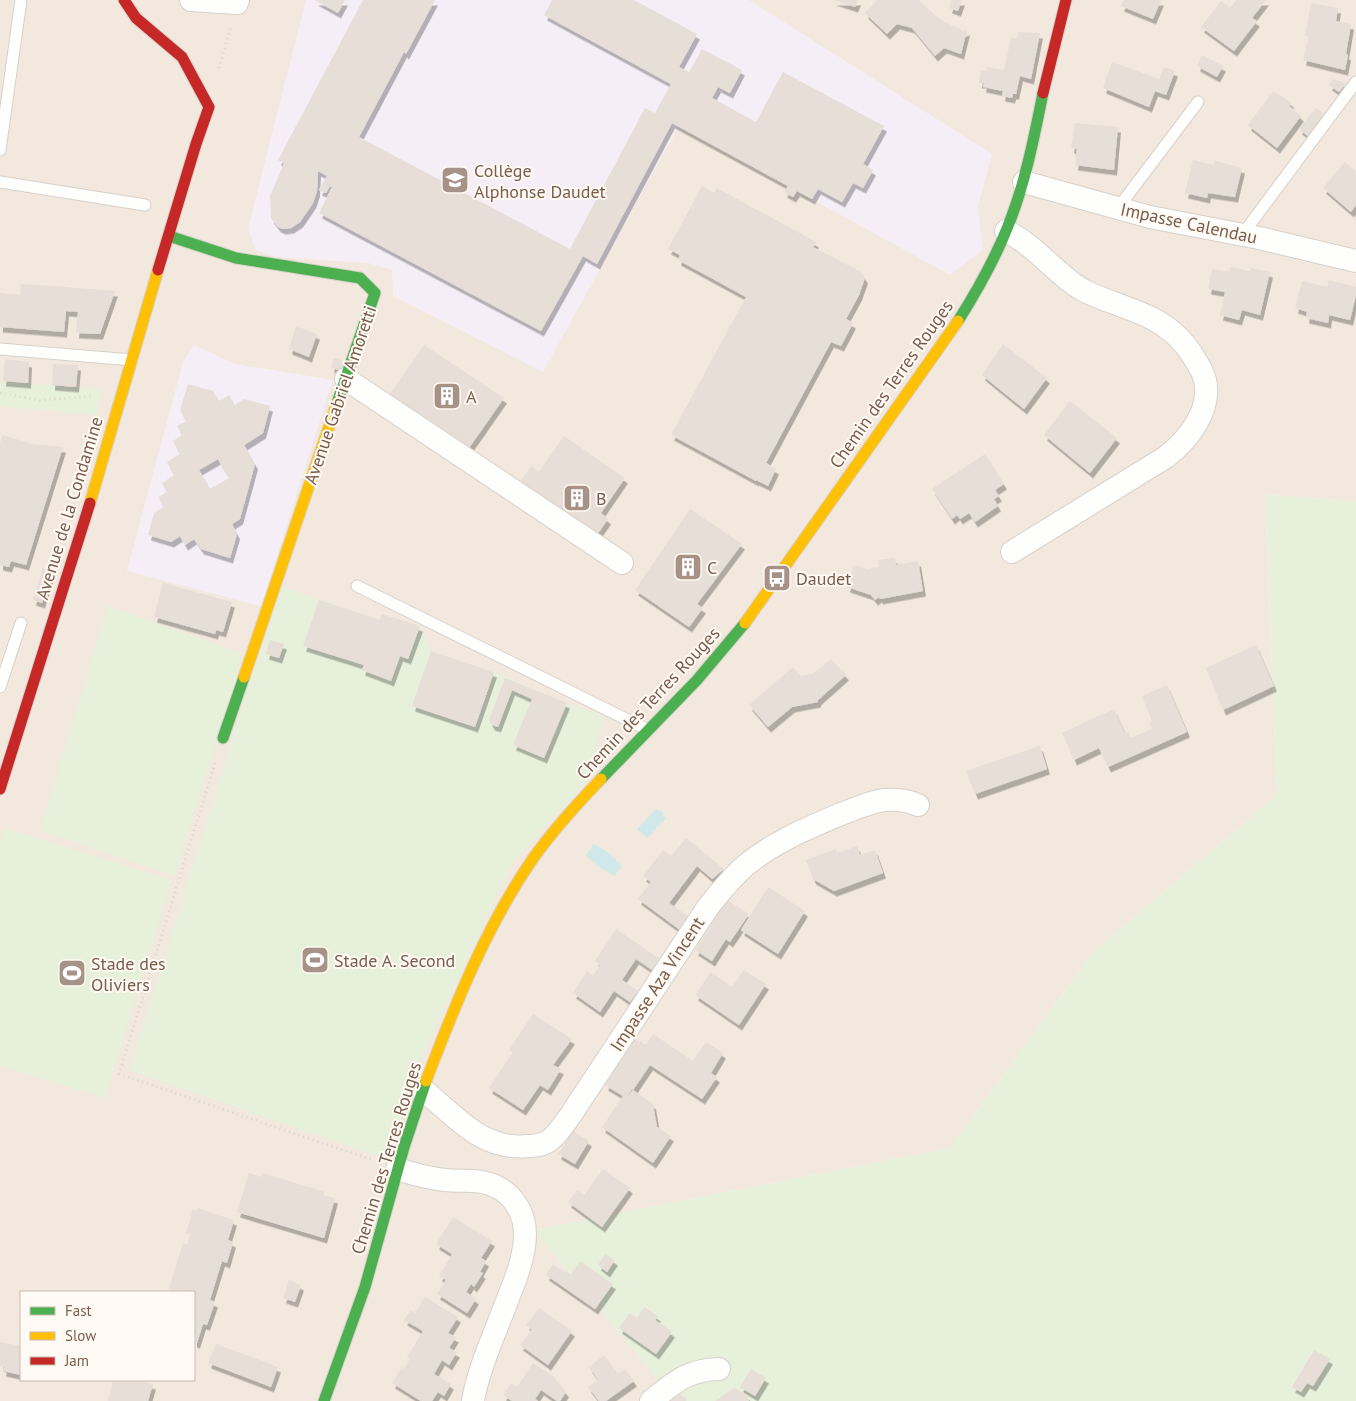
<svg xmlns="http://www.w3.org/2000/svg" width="1356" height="1401" font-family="'PT Sans',sans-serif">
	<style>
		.residential { fill: #f2e8de; fill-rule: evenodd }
		.education { fill: #f6eef6 }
		.green { fill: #e7f0db }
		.water { fill: #d0e8ea }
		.building { fill: #e6ded7; fill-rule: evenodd; filter: url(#shadow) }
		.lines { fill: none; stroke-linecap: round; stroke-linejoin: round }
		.lane-casing { stroke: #d7d1cb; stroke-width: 13 }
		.street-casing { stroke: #d7d1cb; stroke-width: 24 }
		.fast-casing { stroke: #d9d2cb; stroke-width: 13 }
		.slow-casing { stroke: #d9d2cb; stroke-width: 13 }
		.jam-casing { stroke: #d9d2cb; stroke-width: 13 }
		.path { stroke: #dcd5d0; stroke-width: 3; stroke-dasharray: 1 4; stroke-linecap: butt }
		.lane { stroke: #fefefd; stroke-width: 11 }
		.street { stroke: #fefefd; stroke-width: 22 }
		.fast { stroke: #4caf50; stroke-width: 11 }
		.slow { stroke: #ffc107; stroke-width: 11 }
		.jam { stroke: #c62828; stroke-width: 11 }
		.labels { text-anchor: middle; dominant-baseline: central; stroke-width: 4; stroke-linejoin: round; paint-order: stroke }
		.poi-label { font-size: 18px; fill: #7a5c4d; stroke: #fffaf3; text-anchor: start }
		.street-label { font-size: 18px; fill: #7a5c4d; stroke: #fffaf3 }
	</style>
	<defs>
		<filter id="shadow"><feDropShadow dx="3" dy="5.5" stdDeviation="0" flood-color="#0004"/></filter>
	</defs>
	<rect width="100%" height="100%" fill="#f9f5f0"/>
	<!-- residential -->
	<path class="residential" d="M0,0H1356V501L1265,495L1277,795L1093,952L950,1148L534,1230L676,1401H0ZM21,1292H194V1380H21Z"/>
	<!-- education -->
	<g class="education">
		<polygon points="306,0 749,0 992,154 978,206 983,250 950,275 679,126 543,372 393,296 392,270 368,263 276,257 256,250 248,229"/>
		<polygon points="194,345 235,364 333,380 261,606 127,571 183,362"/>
	</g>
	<!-- green -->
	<g class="green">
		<polygon points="0,382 102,389 96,415 0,406"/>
		<polygon points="1265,495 1356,501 1356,1401 676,1401 534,1230 950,1148 1093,952 1277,795"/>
		<polygon points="282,587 380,620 382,614 420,626 431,651 494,672 567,703 603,715 589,778 512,864 422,1056 388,1160 129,1070 253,674"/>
		<polygon points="108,606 243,654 175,876 40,830"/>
		<polygon points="4,828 172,880 105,1098 0,1066 0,841"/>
	</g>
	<!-- water -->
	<g class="water">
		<polygon points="656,809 659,811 663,812 663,816 666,818 647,838 637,829"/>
		<polygon points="594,844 606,851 622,866 614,876 599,867 586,855"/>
	</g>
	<!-- building -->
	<g class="building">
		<polygon points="315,0 345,0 338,13"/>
		<polygon points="363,0 435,0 406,54 404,52 359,137 570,249 645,108 655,113 671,84 544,15 552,0 634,0 697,34 679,67 689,72 702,49 742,70 730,93 718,87 712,98 756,122 783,72 884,126 863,164 873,170 863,188 853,183 842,202 818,189 812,199 797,191 793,197 784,192 788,186 672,123 597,264 583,256 541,331 319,213 332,187 330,186 326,193 319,190 327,176 318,171 317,191 313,203 300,222 291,228 283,229 278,227 271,218 270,196 284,163 278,160"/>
		<polygon points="833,0 858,0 855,7"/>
		<polygon points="877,0 919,0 939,19 963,31 967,30 961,54 944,48 935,56 912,28 897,24 887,34 865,13"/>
		<polygon points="952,0 962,0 958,11 949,8"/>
		<polygon points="1124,0 1161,0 1153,19 1121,6"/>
		<polygon points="1236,0 1266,0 1252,18 1257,21 1234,51 1201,27 1221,1 1230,8"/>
		<polygon points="1311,3 1338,8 1336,21 1351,24 1346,54 1348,55 1345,70 1303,60 1309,36 1305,36"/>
		<polygon points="1018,32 1040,33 1031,79 1020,76 1016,94 1013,94 1012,98 1002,96 1003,91 983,87 984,83 979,83 981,70 986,71 987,67 1004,70 1011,38 1017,38"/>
		<polygon points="1202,55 1223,66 1217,77 1197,66"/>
		<polygon points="1112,62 1159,79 1164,67 1175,71 1166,95 1155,91 1149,107 1103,88"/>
		<polygon points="1333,79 1346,83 1339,92 1329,85"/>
		<polygon points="1273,91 1291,102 1289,106 1301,116 1277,148 1248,125"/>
		<polygon points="1316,108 1324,114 1308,136 1299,129"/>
		<polygon points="1075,123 1118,127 1114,170 1075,165 1077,149 1071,148"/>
		<polygon points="1193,160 1214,165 1215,161 1242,168 1235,197 1208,193 1207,198 1185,193"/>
		<polygon points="1345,162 1356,171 1356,205 1351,212 1323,188"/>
		<polygon points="702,186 714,193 717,188 816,242 813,247 861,272 865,278 859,295 846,319 853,323 841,346 831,342 766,463 776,469 768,486 756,480 756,481 671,435 746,297 678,260 680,255 668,249"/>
		<polygon points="1231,267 1250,271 1251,268 1270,272 1260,315 1242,310 1239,320 1220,315 1225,292 1208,289 1212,269 1229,272"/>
		<polygon points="1329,280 1356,287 1356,295 1350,320 1329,315 1328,323 1306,318 1307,312 1295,308 1302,281 1327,287"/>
		<polygon points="21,284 52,286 115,291 100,334 76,333 78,312 66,311 64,332 0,327 0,293 20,295"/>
		<polygon points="296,326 317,334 309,357 289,349"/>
		<polygon points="1003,344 1047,378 1024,409 982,375"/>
		<polygon points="424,345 504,398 469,448 390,394"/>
		<polygon points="334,358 344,361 341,371 331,367"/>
		<polygon points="5,359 29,362 28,383 3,381"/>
		<polygon points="53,364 78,365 76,387 52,385"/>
		<path d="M188,384L213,391L219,401L229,395L234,405L244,399L270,406L263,433L244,445L255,464L240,519L232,524L237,534L230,558L201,549L194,539L185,545L180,536L171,542L148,535L154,513L163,507L159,497L167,492L162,483L174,475L167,462L180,454L173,441L182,435L177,426L186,421L180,410ZM218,459L229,478L210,489L199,470Z"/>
		<polygon points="1070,401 1117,438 1090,473 1044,435"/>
		<polygon points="3,435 32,444 63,447 26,565 11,561 9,567 0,565 0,443"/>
		<polygon points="564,436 625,478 601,513 608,519 597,535 520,482 531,466 539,472"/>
		<polygon points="985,454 1004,484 995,490 999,496 994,499 998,506 975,522 969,513 960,519 957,515 952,519 932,489"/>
		<polygon points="690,509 742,544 697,604 703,608 689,627 635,590"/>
		<polygon points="895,558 896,565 918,561 923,591 880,599 879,597 875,600 871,595 847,587 854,565 867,569 879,567 878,560"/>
		<polygon points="43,568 52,571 42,603 33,600"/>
		<polygon points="163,583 232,602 223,632 216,630 215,634 154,617"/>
		<polygon points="319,600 380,620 382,614 420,626 408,659 400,656 391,681 362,670 364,665 303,646"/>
		<polygon points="270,640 284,644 279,658 266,654"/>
		<polygon points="1256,645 1274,686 1223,710 1206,668"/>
		<polygon points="431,651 494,672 475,727 412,706"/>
		<polygon points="831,659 846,675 818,700 818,702 792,707 768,727 749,705 793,667 801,676 813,674"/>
		<polygon points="505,678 567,703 544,758 513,745 532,699 512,690 498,727 492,725 489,720"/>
		<polygon points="1167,685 1187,732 1108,767 1099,748 1074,760 1062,733 1114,709 1125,733 1129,732 1131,738 1152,729 1149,723 1152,721 1142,696"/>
		<polygon points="1040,746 1047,769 975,794 966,771"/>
		<polygon points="686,838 724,869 712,879 697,866 669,903 688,916 680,930 638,899 651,882 643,876 663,850 671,856"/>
		<polygon points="857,846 860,855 875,850 883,873 834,891 813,879 806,860 836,849 837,853"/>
		<polygon points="768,887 805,911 778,954 741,930"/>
		<polygon points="727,900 749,914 730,942 726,939 712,961 695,950"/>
		<polygon points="616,929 660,959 652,970 636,959 622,980 638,991 630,1002 614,991 600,1012 573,993 587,971 593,976 600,965 595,961"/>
		<polygon points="744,970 766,984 739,1025 695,995 711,972 732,987"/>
		<polygon points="533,1014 572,1039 553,1065 561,1069 548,1090 540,1085 523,1110 489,1088 513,1052 509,1050"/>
		<polygon points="653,1034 693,1061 706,1042 723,1053 711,1073 717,1077 702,1099 650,1065 633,1090 632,1089 626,1098 633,1090 653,1104 657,1127 671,1136 653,1163 602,1127 623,1096 605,1085 634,1038 646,1045"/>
		<polygon points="573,1131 589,1141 575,1164 558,1154"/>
		<polygon points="603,1169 630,1188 602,1227 568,1202 577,1190 584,1195"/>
		<polygon points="249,1173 262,1177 263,1173 324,1192 323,1195 335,1198 324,1238 237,1212"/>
		<polygon points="198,1208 234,1220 228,1240 233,1242 227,1263 222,1261 210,1300 215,1302 207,1325 203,1324 197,1343 194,1342 194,1292 168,1292 183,1243 187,1245 190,1234 186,1233 193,1209 197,1211"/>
		<polygon points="453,1217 492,1241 481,1258 486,1261 480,1272 483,1273 474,1287 471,1284 466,1292 476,1299 467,1313 437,1294 446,1280 439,1276 452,1254 436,1244"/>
		<polygon points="605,1254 615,1260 607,1272 598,1265"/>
		<polygon points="580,1261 613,1284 595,1309 546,1275 553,1264 564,1272 566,1271 571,1274"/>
		<polygon points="289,1280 301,1285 295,1302 283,1298"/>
		<polygon points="425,1297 458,1317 448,1333 456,1337 449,1348 457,1352 449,1365 442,1360 434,1374 451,1384 444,1396 438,1392 432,1401 421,1401 392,1383 402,1367 404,1369 410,1359 407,1357 423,1331 404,1320 411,1310 415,1313"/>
		<polygon points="644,1307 658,1316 655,1320 672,1332 656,1354 619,1328 630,1313 637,1318"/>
		<polygon points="539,1308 572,1331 548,1365 520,1345 532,1329 526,1325"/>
		<polygon points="0,1342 21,1346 21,1375 3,1371 4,1367 0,1366"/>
		<polygon points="216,1344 278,1367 271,1387 208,1363"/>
		<polygon points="1314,1350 1330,1359 1313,1386 1307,1383 1301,1392 1292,1387"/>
		<polygon points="604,1355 618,1374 625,1369 634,1381 606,1401 599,1401 588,1387 598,1380 589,1367"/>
		<polygon points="533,1363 554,1377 566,1392 560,1401 557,1401 541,1390 535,1399 538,1401 512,1401 503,1395 511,1383 517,1387"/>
		<polygon points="751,1369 766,1378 755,1396 740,1387"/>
		<polygon points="113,1380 136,1380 153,1384 148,1401 108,1401"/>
		<polygon points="734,1388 747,1395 749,1401 715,1401"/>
		<polygon points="677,1392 687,1399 686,1401 666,1401"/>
	</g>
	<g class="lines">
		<defs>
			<g id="lane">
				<polyline points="0,150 21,0"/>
				<polyline points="0,182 145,205"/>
				<polyline points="1118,208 1198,102"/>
				<polyline points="1242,235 1356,82"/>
				<polyline points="0,349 132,360"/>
				<polyline points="357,586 648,730"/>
				<polyline points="0,687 21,623"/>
			</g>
			<g id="street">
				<polyline points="191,0 237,3 238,0"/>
				<polyline points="1024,182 1150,217 1259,238 1356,261"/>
				<path d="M1006,231C1035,245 1054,272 1081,289C1105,302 1131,307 1155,320C1171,329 1184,341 1193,356C1198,364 1203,371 1205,380C1212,410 1188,440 1166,457L1012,552"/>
				<polyline points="346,379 622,563"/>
				<path d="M422,1089C455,1115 481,1151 528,1146C536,1146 544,1145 550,1140C558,1134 564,1124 570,1116L708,907C720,892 732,877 746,865C774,842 808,828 841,814C855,809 869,802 884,800C896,799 907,800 918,805"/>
				<path d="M397,1169C413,1174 428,1178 445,1180C463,1182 480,1178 497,1187C515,1196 525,1215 525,1234C525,1254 518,1274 510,1293C498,1327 479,1365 473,1401"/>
				<path d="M651,1401C675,1382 687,1370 719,1369"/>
			</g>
			<g id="fast">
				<polyline points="169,236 236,258 360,278 375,293 337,403"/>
				<path d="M958,321C977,291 995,259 1008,226C1025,184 1034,138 1043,93"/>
				<polyline points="223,738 244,677"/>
				<polyline points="601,779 697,680 745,623"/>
				<polyline points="324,1401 365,1287 404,1147 426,1081"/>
			</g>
			<g id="slow">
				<polyline points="90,503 158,270"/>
				<polyline points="745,623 958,321"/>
				<polyline points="244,677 337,403"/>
				<path d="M426,1081C455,1005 486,927 532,860C552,831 577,804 601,779"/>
			</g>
			<g id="jam">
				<polyline points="124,0 136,18 182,57 209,107 196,144 158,270"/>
				<polyline points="1043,93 1066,0"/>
				<polyline points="0,789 90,503"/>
			</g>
		</defs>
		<!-- lane casing -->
		<use href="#lane" class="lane-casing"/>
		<!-- street casing -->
		<use href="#street" class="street-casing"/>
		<!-- fast casing -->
		<use href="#fast" class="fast-casing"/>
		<!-- slow casing -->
		<use href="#slow" class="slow-casing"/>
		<!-- jam casing -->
		<use href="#jam" class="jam-casing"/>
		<!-- path -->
		<g class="path">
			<polyline points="219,68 231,26"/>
			<polyline points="0,393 40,400 94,396"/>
			<polyline points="215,763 119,1074 373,1160"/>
		</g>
		<!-- lane -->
		<use href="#lane" class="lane"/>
		<!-- street -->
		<use href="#street" class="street"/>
		<!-- fast -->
		<use href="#fast" class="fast"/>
		<!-- slow -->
		<use href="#slow" class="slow"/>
		<!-- jam -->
		<use href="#jam" class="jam"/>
	</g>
	<!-- icons -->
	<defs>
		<symbol id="school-square" viewBox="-11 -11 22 22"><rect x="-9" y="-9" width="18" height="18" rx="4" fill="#a69286" stroke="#fffaf3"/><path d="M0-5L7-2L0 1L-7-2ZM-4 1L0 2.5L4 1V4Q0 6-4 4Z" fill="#fff"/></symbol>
		<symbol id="building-square" viewBox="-11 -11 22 22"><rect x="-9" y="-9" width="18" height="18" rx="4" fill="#a69286" stroke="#fffaf3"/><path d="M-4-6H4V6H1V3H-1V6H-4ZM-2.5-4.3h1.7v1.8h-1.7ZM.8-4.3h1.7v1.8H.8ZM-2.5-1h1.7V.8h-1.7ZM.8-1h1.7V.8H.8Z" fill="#fff"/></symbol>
		<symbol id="bus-square" viewBox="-11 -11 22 22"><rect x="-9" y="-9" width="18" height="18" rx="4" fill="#a69286" stroke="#fffaf3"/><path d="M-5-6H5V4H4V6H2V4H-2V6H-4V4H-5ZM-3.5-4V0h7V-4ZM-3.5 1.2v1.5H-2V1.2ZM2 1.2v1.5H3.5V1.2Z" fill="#fff"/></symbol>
		<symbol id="stadium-square" viewBox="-11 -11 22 22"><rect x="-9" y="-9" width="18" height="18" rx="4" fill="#a69286" stroke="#fffaf3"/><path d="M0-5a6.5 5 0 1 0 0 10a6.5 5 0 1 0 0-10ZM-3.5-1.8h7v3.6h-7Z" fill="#fff"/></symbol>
	</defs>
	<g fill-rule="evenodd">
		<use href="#school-square" x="439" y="164" width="32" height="32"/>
		<use href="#building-square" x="431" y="380" width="32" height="32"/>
		<use href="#building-square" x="561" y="482" width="32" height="32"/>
		<use href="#building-square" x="672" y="551" width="32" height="32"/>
		<use href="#bus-square" x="761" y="562" width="32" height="32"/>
		<use href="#stadium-square" x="299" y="944" width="32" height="32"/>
		<use href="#stadium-square" x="56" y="957" width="32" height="32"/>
	</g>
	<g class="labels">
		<!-- poi labels -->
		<g class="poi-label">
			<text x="474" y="170">Collège<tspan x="474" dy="21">Alphonse Daudet</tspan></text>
			<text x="466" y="396">A</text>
			<text x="596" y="498">B</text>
			<text x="707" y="567">C</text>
			<text x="796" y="578">Daudet</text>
			<text x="334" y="960">Stade A. Second</text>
			<text x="91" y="963">Stade des<tspan x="91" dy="21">Oliviers</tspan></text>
		</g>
		<!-- street labels -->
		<g class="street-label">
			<text transform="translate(1189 223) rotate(12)">Impasse Calendau</text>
			<text transform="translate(891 384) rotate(-55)">Chemin des Terres Rouges</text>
			<text transform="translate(340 395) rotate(-71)">Avenue Gabriel Amoretti</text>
			<text transform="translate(69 508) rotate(-73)">Avenue de la Condamine</text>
			<text transform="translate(648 703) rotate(-47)">Chemin des Terres Rouges</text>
			<text transform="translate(657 984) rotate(-57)">Impasse Aza Vincent</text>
			<text transform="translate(386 1158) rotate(-73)">Chemin des Terres Rouges</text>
		</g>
	</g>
	<!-- legend -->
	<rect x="20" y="1291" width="175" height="90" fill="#fffaf3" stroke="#cabbb1"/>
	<rect x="30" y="1307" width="25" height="8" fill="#4caf50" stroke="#cabbb1"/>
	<text x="65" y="1316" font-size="15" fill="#7a5c4d">Fast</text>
	<rect x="30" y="1332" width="25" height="8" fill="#ffc107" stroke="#cabbb1"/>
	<text x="65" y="1341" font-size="15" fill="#7a5c4d">Slow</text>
	<rect x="30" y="1357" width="25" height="8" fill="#c62828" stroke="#cabbb1"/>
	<text x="65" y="1366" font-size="15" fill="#7a5c4d">Jam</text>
</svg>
